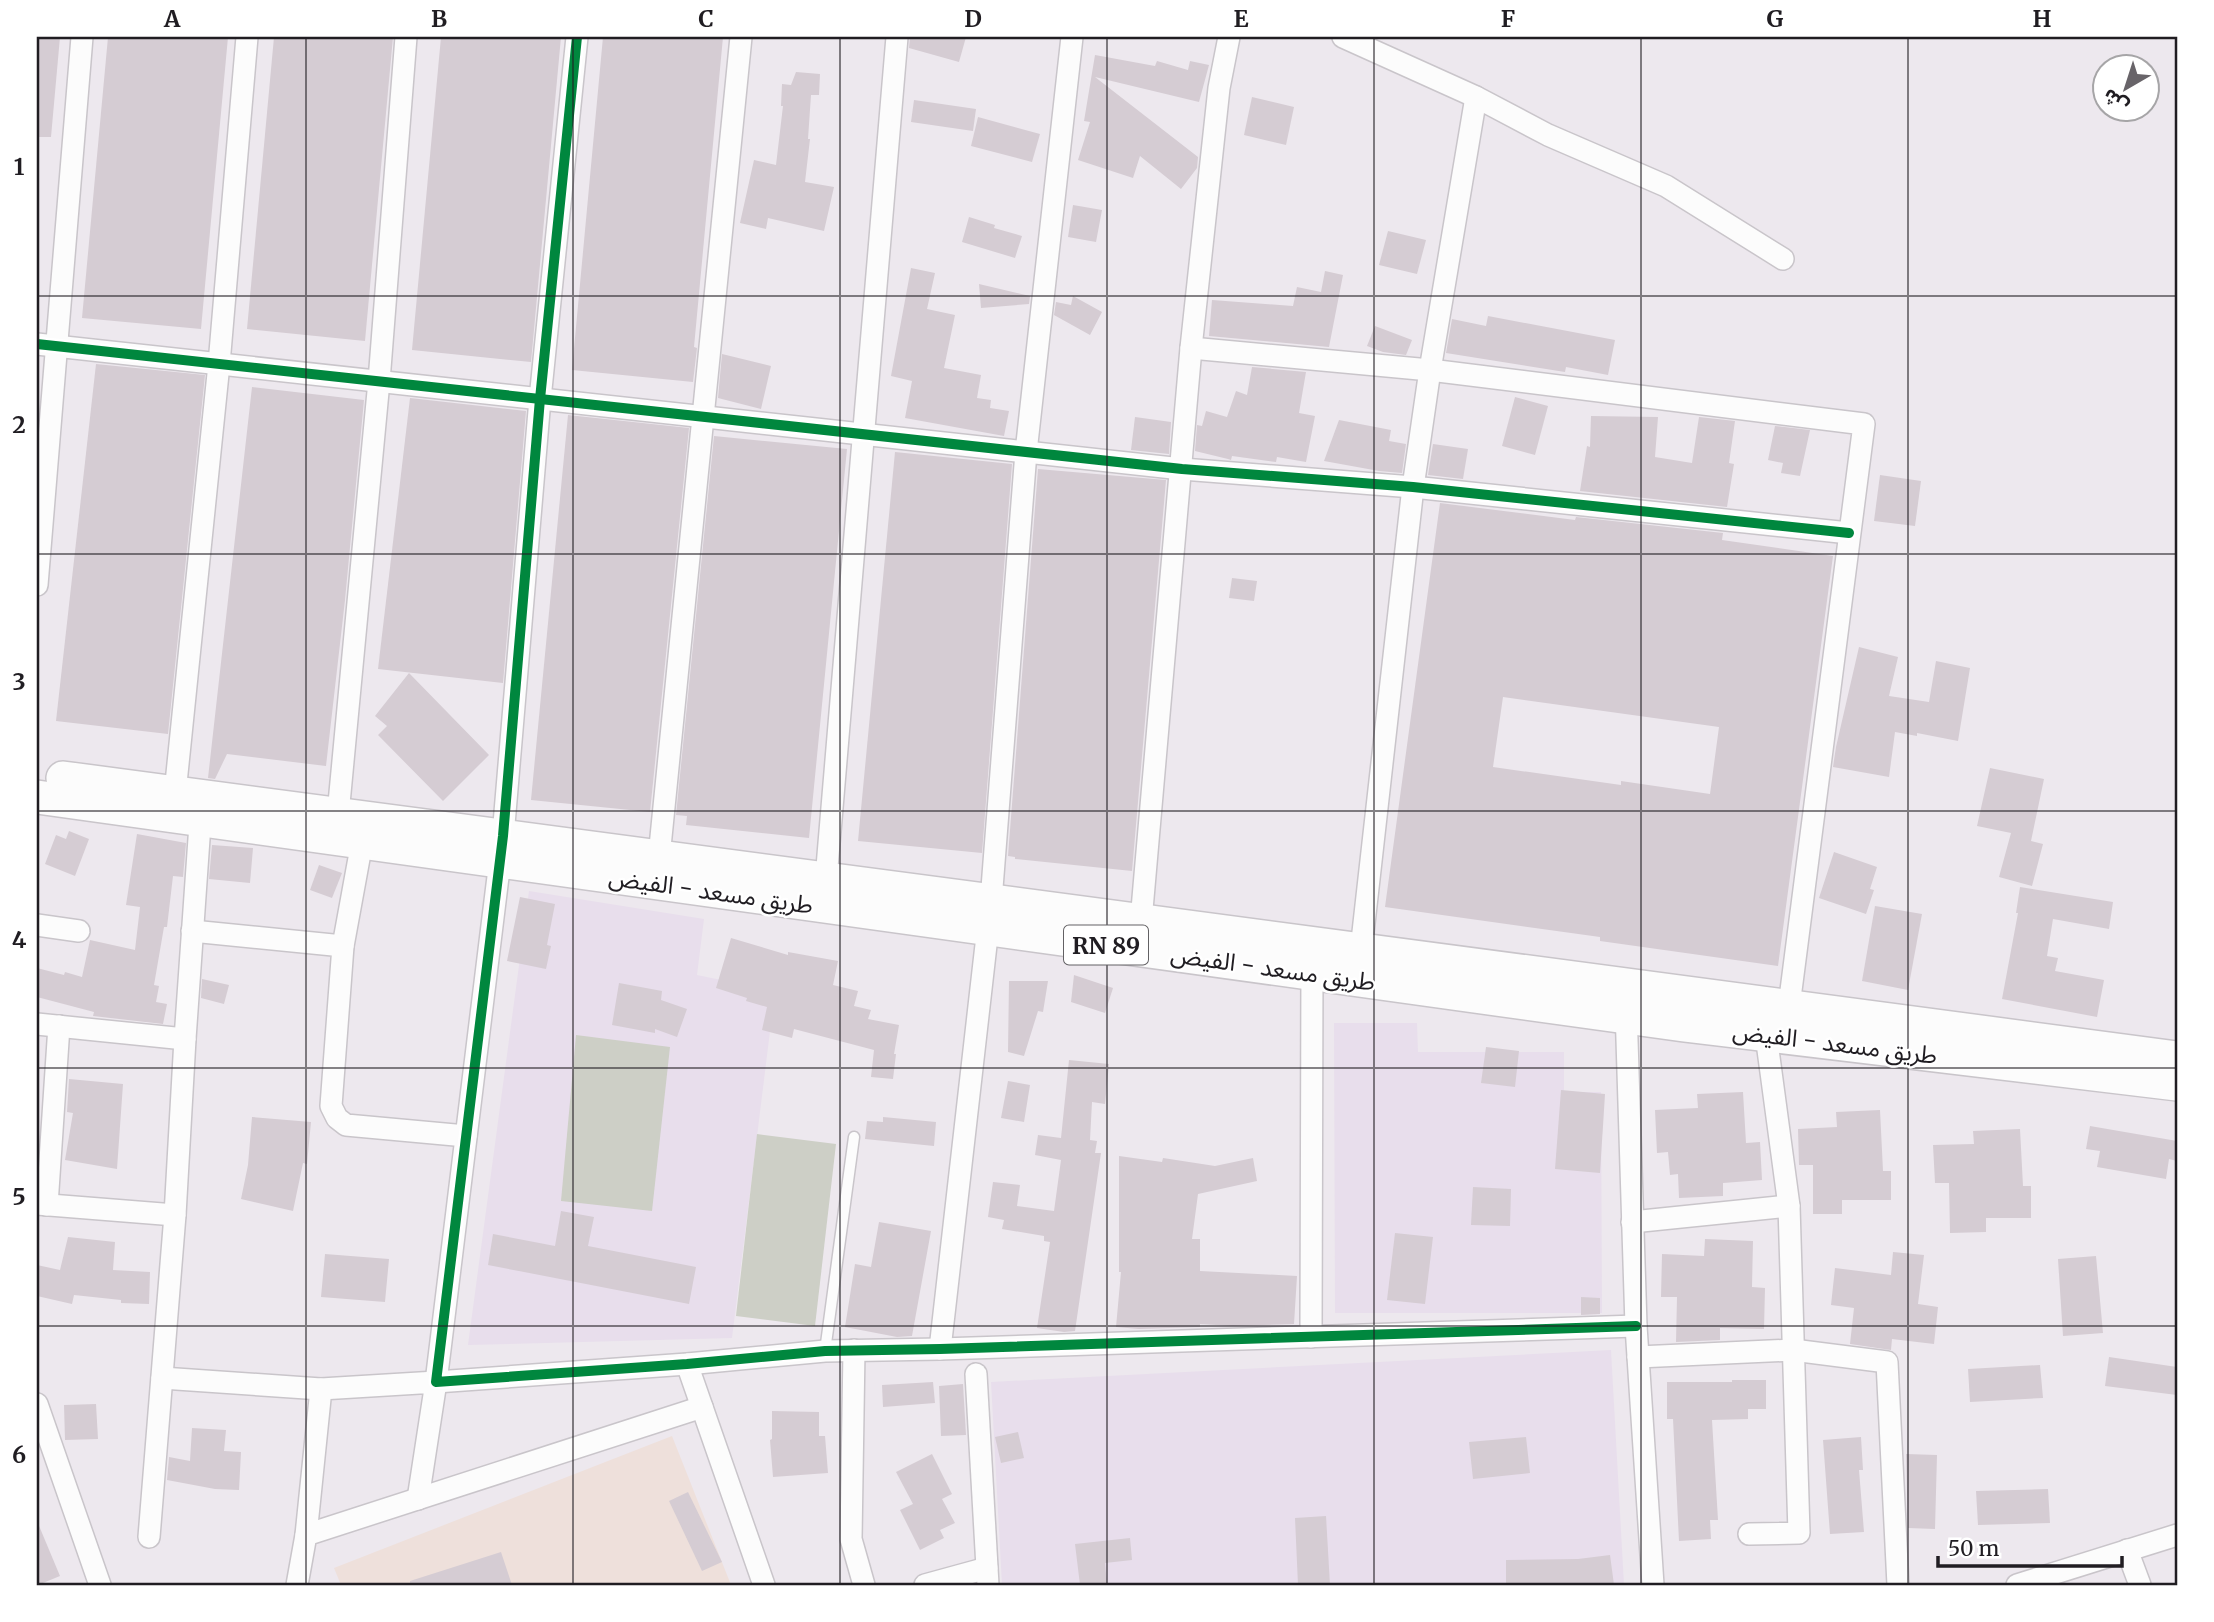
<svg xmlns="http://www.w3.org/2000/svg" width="2214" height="1622" font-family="Merriweather,'Noto Sans Arabic',serif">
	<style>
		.built { fill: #e8deec }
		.medical { fill: #eee0db }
		.green { fill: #cdcfc6 }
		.building { fill: #d5ccd3; fill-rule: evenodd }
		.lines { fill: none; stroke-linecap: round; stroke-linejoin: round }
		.service-casing { stroke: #c9c5ca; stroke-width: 13 }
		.minor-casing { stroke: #c9c5ca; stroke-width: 24 }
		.primary-casing { stroke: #c9c5ca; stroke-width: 36 }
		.service { stroke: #fcfcfc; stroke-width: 10 }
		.minor { stroke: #fcfcfc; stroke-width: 21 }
		.primary { stroke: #fcfcfc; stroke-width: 33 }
		.cycleway-casing { stroke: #fff; stroke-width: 15 }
		.cycleway { stroke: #00873e; stroke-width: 10 }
		.grid { fill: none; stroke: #201d22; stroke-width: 2; stroke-opacity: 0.55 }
		.labels { text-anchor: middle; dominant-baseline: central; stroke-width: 5; stroke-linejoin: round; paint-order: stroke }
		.shield { fill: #fff; stroke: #636164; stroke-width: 2 }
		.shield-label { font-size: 23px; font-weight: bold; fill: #201d22 }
		.street-label { font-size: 24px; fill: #201d22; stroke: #fff }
		.neatline { fill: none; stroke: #201d22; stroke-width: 2.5 }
		.grid-label { font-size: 23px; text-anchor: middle; font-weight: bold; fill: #201d22 }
	</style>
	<rect width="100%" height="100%" fill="#ede8ee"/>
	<!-- built -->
	<g class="built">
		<polygon points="529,891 704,919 697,975 775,991 732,1338 468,1345"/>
		<polygon points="1334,1023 1417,1023 1418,1052 1564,1052 1564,1092 1601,1092 1602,1313 1335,1313"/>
		<polygon points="1611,1350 1624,1585 1002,1585 991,1382"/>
	</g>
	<!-- medical -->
	<polygon class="medical" points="672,1436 731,1585 341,1585 334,1568"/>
	<!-- green -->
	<g class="green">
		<polygon points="576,1035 670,1047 652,1211 561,1201"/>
		<polygon points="757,1134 836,1144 815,1326 736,1316"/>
	</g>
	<!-- building -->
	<g class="building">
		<polygon points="37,37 60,37 51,137 37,137"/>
		<polygon points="108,37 228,37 201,329 82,318"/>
		<polygon points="274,37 393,37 365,341 247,329"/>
		<polygon points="441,37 561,37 531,362 412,350"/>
		<polygon points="603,37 723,37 694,347 697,348 693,382 572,370"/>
		<polygon points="910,37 966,37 959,62 909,48"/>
		<polygon points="1095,55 1155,66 1157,61 1188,70 1190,61 1209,65 1199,102 1095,77 1198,157 1197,168 1181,189 1140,156 1133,178 1078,160 1090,122 1084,121"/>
		<polygon points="796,72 820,74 819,95 811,95 808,139 810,139 805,182 834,187 824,231 768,218 766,229 740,223 754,160 776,165 783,106 781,106 782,84 791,85"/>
		<polygon points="1252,97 1294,107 1286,145 1244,135"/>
		<polygon points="914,100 976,109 973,131 911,122"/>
		<polygon points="978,117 1040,134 1032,162 971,146"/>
		<polygon points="1073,205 1102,210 1096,242 1068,237"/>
		<polygon points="969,217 995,225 994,228 1022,236 1015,258 962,242"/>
		<polygon points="1388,231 1426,240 1417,274 1379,265"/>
		<polygon points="911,268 935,273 927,309 955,315 944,368 981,375 977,398 991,400 990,408 1009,411 1004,436 905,418 912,381 891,376"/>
		<polygon points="1325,271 1343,275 1329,347 1209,336 1212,300 1293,306 1297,287 1321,292"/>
		<polygon points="979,284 1030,296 1029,304 981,308"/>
		<polygon points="1073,296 1102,312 1090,335 1054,315 1056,302 1071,305"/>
		<polygon points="1488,316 1615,340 1608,375 1566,367 1565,372 1446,353 1452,319 1486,326"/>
		<polygon points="1375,326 1412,340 1406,355 1383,352 1367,346"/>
		<polygon points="722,354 771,366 761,409 718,398"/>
		<polygon points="96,364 205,375 168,734 56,721"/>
		<polygon points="1252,367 1306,372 1299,413 1315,416 1306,462 1277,457 1276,462 1232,456 1231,460 1228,459 1195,451 1197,425 1202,426 1206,411 1227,417 1236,391 1247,395"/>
		<polygon points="252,387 364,400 345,600 326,766 227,754 215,779 208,778"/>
		<polygon points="1515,397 1548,406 1535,455 1502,446"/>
		<polygon points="410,398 526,411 503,683 378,669"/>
		<polygon points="568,415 689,428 650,812 531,800"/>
		<polygon points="1591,416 1658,417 1655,457 1692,463 1699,417 1735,421 1729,463 1734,464 1727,507 1580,491 1587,446 1590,447"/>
		<polygon points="1135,417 1171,422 1169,454 1131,450"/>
		<polygon points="1339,420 1391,430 1389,441 1406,444 1402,473 1379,471 1324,461"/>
		<polygon points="1775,426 1810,430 1800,476 1781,473 1783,463 1768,460"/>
		<polygon points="714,436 847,449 809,838 686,825 687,816 676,815"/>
		<polygon points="1433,444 1468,449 1463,479 1428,475"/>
		<polygon points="895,452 1012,464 982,853 858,841"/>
		<polygon points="1038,469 1166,480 1132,871 1015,859 1015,857 1008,856"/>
		<polygon points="1880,475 1921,481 1915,526 1874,521"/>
		<path d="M1440,503L1575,520L1576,517L1723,533L1722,540L1833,556L1778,966L1600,941V937L1385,907ZM1503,697L1719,727L1710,794L1621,781V785L1493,767Z"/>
		<polygon points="1232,578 1257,581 1254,601 1229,598"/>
		<polygon points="1859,647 1898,657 1889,696 1929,702 1936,661 1970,668 1958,741 1917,733 1917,736 1895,732 1889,777 1833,767 1836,747"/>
		<polygon points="409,673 489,755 443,801 378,735 387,726 375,716"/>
		<polygon points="1990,768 2044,779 2031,841 2043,844 2032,886 1999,877 2011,833 1977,826"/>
		<polygon points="69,831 89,839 75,876 45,864 56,835 66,839"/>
		<polygon points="137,834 186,843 183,877 173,876 167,927 164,927 154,985 159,986 156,1002 167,1004 163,1024 93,1016 94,1012 37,997 37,968 64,975 65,972 82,977 90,940 135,950 140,907 126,905"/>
		<polygon points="212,845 253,848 250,883 209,879"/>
		<polygon points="1834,852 1877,867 1870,889 1874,890 1866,914 1819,898"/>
		<polygon points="319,865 342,873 332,898 310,890"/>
		<polygon points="2020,887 2113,902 2109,929 2053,919 2047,956 2058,958 2055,971 2104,980 2097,1017 2002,999 2018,913 2016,913"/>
		<polygon points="520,897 555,904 547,945 551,946 546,969 507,961"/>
		<polygon points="1875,906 1922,914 1908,990 1862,981"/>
		<polygon points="731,938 788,955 788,952 838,961 833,985 858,991 854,1006 871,1010 868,1019 899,1025 894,1054 896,1054 893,1079 871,1077 874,1050 794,1029 792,1038 762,1030 767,1007 746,1001 747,998 716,988"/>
		<polygon points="1074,975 1113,988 1105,1013 1071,1002"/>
		<polygon points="202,979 229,985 224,1004 201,998"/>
		<polygon points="1009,981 1048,981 1043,1012 1038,1011 1024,1056 1008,1052"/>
		<polygon points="619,983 662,991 661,1000 687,1009 677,1037 655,1029 655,1033 612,1025"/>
		<polygon points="1486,1047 1519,1051 1515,1087 1481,1083"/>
		<polygon points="1069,1060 1109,1064 1105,1104 1092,1102 1090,1140 1097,1141 1095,1153 1101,1153 1075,1331 1064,1332 1037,1328 1050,1242 1044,1241 1044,1236 1002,1229 1004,1220 988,1217 993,1182 1020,1185 1017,1206 1054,1211 1061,1160 1035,1155 1038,1135 1061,1138"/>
		<polygon points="69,1079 123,1084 117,1169 65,1160 73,1113 67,1112"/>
		<polygon points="1008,1081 1030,1085 1024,1122 1001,1118"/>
		<polygon points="1561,1090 1605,1094 1600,1173 1555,1169"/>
		<polygon points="1743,1092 1746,1143 1760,1142 1762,1180 1723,1183 1723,1196 1679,1198 1678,1174 1670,1175 1668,1152 1657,1153 1655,1110 1698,1108 1697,1094"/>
		<polygon points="1880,1110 1883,1171 1891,1171 1891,1200 1842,1200 1842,1214 1813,1214 1813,1165 1799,1165 1798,1129 1837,1127 1836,1112"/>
		<polygon points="252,1117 311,1122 307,1164 303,1163 293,1211 241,1199 248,1165"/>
		<polygon points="883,1117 936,1122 934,1146 865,1139 867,1121 883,1122"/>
		<polygon points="2090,1126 2177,1141 2177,1161 2169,1159 2166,1179 2097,1167 2100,1151 2086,1149"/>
		<polygon points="2020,1129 2023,1186 2031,1186 2031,1218 1986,1218 1986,1232 1950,1233 1949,1183 1935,1183 1933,1145 1974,1144 1973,1131"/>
		<polygon points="1119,1156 1162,1162 1163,1158 1215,1166 1253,1158 1257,1181 1198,1194 1192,1239 1200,1239 1200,1271 1297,1276 1294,1324 1233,1326 1200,1324 1200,1327 1139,1329 1116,1327 1121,1272 1119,1272"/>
		<polygon points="1473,1187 1511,1189 1510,1226 1471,1225"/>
		<polygon points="561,1211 594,1217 588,1246 696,1267 689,1304 488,1265 493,1234 555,1246"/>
		<polygon points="879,1222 931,1231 912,1336 897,1337 845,1327 855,1264 871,1267"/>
		<polygon points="1395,1233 1433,1237 1425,1304 1387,1300"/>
		<polygon points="68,1237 115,1242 113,1270 150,1272 149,1304 121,1303 121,1300 74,1295 72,1304 37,1296 37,1265 60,1270"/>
		<polygon points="1705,1239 1753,1241 1752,1287 1765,1288 1764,1329 1720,1328 1720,1340 1676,1342 1677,1297 1661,1297 1662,1254 1704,1256"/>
		<polygon points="1893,1252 1924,1255 1918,1304 1938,1307 1934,1344 1892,1339 1891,1350 1850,1344 1854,1308 1831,1305 1835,1268 1891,1275"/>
		<polygon points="325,1254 389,1259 385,1302 321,1297"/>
		<polygon points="2096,1256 2103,1333 2063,1336 2058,1259"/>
		<polygon points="1581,1297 1600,1298 1600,1314 1581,1315"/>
		<polygon points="2109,1357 2177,1367 2177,1395 2105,1386"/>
		<polygon points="2040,1365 2043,1398 1970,1402 1968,1369"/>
		<polygon points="1732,1380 1766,1380 1766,1409 1748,1409 1748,1419 1712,1420 1718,1520 1710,1520 1711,1539 1679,1541 1673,1419 1667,1419 1667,1382 1732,1382"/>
		<polygon points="933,1382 935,1403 883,1407 882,1385"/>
		<polygon points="963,1384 966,1435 941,1436 939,1386"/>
		<polygon points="96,1404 98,1439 65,1440 64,1405"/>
		<polygon points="772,1411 819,1412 819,1436 825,1436 828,1473 773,1477 770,1440 772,1439"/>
		<polygon points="192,1428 226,1430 224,1451 241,1452 239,1490 215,1489 167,1480 169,1457 190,1461"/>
		<polygon points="1018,1432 1024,1458 1001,1463 995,1437"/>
		<polygon points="1526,1437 1530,1473 1473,1479 1469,1442"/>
		<polygon points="1861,1437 1863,1470 1859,1470 1864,1532 1830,1534 1823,1440"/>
		<polygon points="932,1454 952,1494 942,1499 955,1523 940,1530 944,1538 920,1550 900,1510 913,1504 896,1472"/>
		<polygon points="1906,1454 1937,1455 1935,1529 1908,1528"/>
		<polygon points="2048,1489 2050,1523 1978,1525 1976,1491"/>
		<polygon points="688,1492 722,1562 702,1571 669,1501"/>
		<polygon points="1326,1516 1330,1585 1298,1585 1295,1518"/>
		<polygon points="37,1521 60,1576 38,1585 37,1585"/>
		<polygon points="1130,1538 1132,1560 1105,1563 1107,1585 1080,1585 1075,1544"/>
		<polygon points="501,1552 512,1585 410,1585 410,1581"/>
		<polygon points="1610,1555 1614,1585 1506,1585 1506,1560 1578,1559"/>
	</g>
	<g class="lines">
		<defs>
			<polyline id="service" points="825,1351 854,1137"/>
			<g id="minor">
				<polyline points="577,37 540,399 503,836 436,1382 687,1364 825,1351 940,1349 1636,1326"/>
				<polyline points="1343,37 1476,97 1548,135 1666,186 1783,259"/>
				<polyline points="37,344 1182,469 1413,487 1849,533"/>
				<polyline points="1191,348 1430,370 1864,424 1789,1006"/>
				<polyline points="37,585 82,37"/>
				<polyline points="175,793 219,364 247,37"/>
				<polyline points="338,814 379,381 406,37"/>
				<polyline points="659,857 741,37"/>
				<polyline points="826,879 897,37"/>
				<polyline points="1141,921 1191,348 1219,88 1229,37"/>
				<polyline points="37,925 79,931"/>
				<polyline points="192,931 343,946 331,1106 337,1118 346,1125 466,1136"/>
				<polyline points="343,946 362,842"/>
				<polyline points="1361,950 1413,487 1430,370 1476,97"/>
				<polyline points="1626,1008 1636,1326 1653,1585"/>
				<polyline points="37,1024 185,1039"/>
				<polyline points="37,1204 175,1215"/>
				<polyline points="47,1205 59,1026"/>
				<polyline points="1632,1222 1789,1206"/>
				<polyline points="1311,1337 1312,964"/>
				<polyline points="940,1349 991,901 1026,452 1072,37"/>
				<polyline points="854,1350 851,1539 864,1585"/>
				<polyline points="1638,1357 1793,1350 1887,1362 1898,1585"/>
				<polyline points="687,1364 764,1585"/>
				<polyline points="976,1374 988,1585"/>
				<polyline points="162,1378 321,1389"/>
				<polyline points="37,1404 100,1585"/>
				<polyline points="1749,1534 1799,1533 1789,1206 1766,1035"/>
				<polyline points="306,1535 321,1389 436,1382 418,1499"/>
				<polyline points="149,1537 175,1215 185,1039 201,810"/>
				<polyline points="2127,1550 2140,1585"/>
				<polyline points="297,1585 306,1535 702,1407"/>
				<polyline points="925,1585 987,1568"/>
				<polyline points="2017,1585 2177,1535"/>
			</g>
			<g id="primary">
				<polyline points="63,778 2177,1058"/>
				<polyline points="37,797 1684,1025 2177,1084"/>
			</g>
		</defs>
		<!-- service casing -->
		<use href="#service" class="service-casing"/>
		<!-- minor casing -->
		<use href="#minor" class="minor-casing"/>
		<!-- primary casing -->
		<use href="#primary" class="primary-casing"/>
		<!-- service -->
		<use href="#service" class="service"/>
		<!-- minor -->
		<use href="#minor" class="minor"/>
		<!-- primary -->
		<use href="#primary" class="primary"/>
		<defs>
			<g id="cycleway">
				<polyline points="577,37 540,399 503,836 436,1382 687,1364 825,1351 940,1349 1636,1326"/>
				<polyline points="37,344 1182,469 1413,487 1849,533"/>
			</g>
		</defs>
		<!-- cycleway casing -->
		<use href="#cycleway" class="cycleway-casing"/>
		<!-- cycleway -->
		<use href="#cycleway" class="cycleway"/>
	</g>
	<!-- grid -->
	<path class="grid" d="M306,37V1585M573,37V1585M840,37V1585M1107,37V1585M1374,37V1585M1641,37V1585M1908,37V1585M37,296H2177M37,554H2177M37,811H2177M37,1068H2177M37,1326H2177"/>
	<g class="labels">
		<!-- shield labels -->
		<rect class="shield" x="1064" y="925.5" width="84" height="39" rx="5"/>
		<g class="shield-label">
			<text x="1106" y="945">RN 89</text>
		</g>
		<!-- street labels -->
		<g class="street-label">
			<text transform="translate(711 891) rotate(8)">طريق مسعد - الفيض</text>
			<text transform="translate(1273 968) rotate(8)">طريق مسعد - الفيض</text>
			<text transform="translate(1835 1043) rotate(7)">طريق مسعد - الفيض</text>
		</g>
	</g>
	<!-- border -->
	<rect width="2214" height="1622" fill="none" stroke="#ffffff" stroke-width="77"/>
	<!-- north arrow -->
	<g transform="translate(2126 88) rotate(219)"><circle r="33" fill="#ffffff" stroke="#a6a5a7" stroke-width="2"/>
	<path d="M0-5L12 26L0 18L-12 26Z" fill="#686469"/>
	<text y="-10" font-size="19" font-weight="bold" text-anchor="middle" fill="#201d22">ش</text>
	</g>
	<!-- scale -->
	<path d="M1938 1556v10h184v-10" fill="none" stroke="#201d22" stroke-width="3.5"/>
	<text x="1948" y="1556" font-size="21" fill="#201d22" stroke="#ffffff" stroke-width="5" paint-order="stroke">50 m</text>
	<rect x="38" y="38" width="2138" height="1546" class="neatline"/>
	<g class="grid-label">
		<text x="172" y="27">A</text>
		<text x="439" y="27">B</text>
		<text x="706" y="27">C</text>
		<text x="973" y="27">D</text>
		<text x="1241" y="27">E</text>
		<text x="1508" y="27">F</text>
		<text x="1775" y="27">G</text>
		<text x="2042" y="27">H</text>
		<text x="19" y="175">1</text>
		<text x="19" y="433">2</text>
		<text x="19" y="690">3</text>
		<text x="19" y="948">4</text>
		<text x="19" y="1205">5</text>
		<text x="19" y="1463">6</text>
	</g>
</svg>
